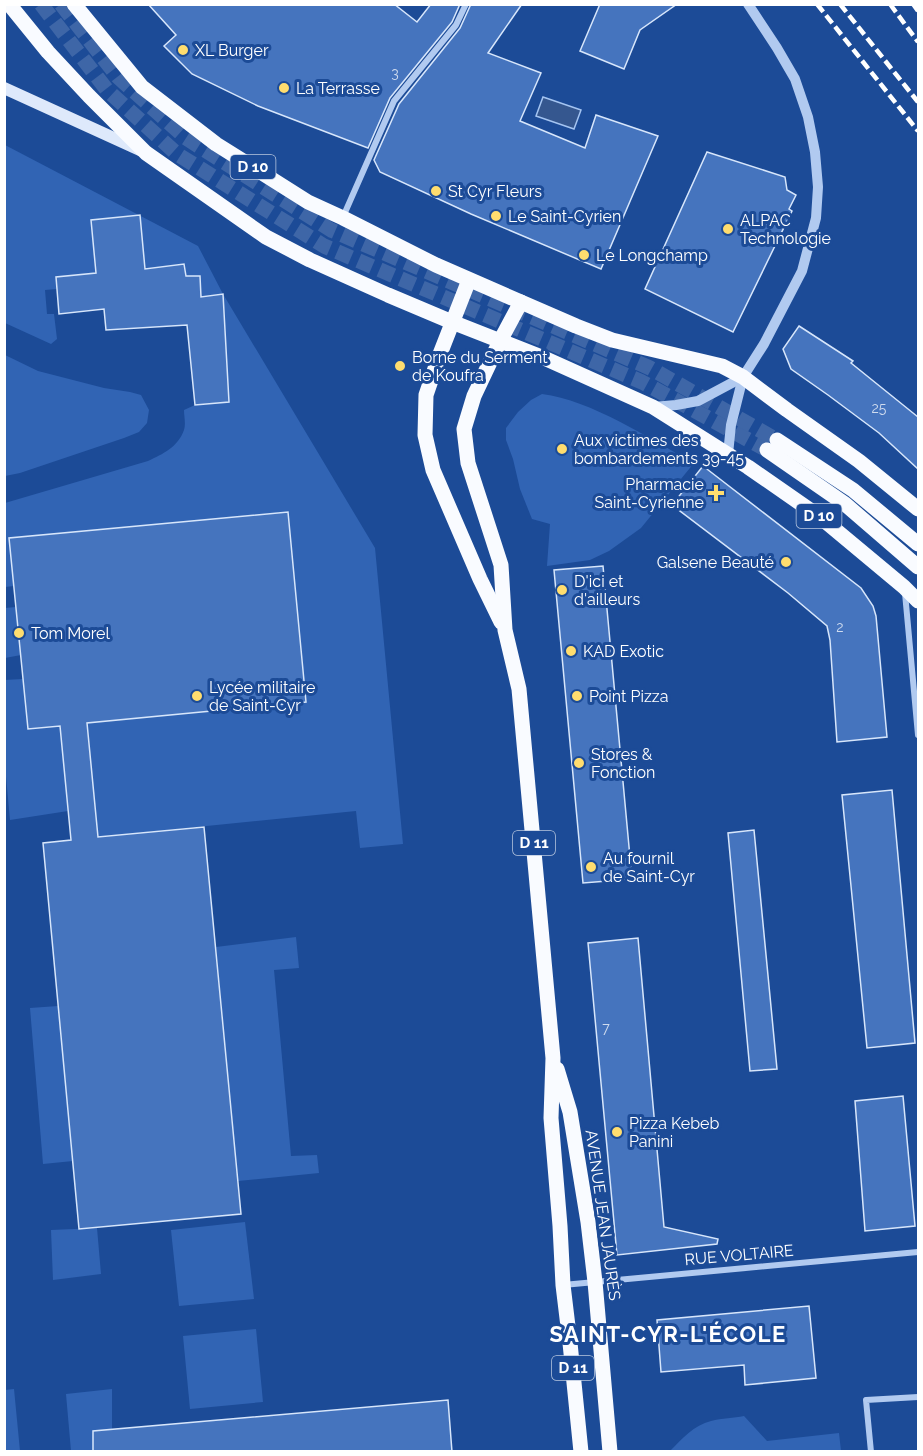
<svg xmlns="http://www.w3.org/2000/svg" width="923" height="1456" font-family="Raleway,sans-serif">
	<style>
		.green { fill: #3164b4 }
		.water { fill: #35578f; stroke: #a4c4f1; stroke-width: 1.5 }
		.building { fill: #4574be; stroke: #d7e6fb; stroke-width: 1.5 }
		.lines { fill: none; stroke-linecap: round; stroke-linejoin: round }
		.primary-tunnel { stroke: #3e66a7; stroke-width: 15; stroke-dasharray: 15 8; stroke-linecap: butt }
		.minor { stroke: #b1caf0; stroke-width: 6 }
		.tertiary { stroke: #b1caf0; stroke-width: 10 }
		.secondary { stroke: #dee9fb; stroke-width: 12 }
		.primary { stroke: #f9fbff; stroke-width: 15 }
		.rail { stroke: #fff; stroke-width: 4.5; stroke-dasharray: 10 4.5; stroke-linecap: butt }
		.poi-dot { fill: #ffdd6f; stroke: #1c4b97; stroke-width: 2 }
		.labels { text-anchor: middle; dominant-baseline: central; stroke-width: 6; stroke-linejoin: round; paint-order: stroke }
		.number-label { font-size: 14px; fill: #d0dcef }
		.shield { fill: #1c4b97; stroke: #bbc9e0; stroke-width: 1.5 }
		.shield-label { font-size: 15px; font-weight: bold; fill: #fff }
		.poi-label { font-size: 16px; fill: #fff; stroke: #1c4b97; text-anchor: start }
		.street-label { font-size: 16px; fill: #fff; stroke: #1c4b97 }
		.district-label { font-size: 22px; font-weight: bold; letter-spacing: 1.5px; fill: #fff; stroke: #1c4b97 }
	</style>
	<rect width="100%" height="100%" fill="#1c4b97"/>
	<!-- green -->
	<g class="green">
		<path d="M5,145L198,246L223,294L375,548L403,844L360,848L356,811L98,837L87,723L306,702L288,512L10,538L14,586L5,587V503L148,461C163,454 178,447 184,430C186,424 184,416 184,410L195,405L229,402L223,294L201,297L200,276H186L184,264L145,269L140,215L91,220L96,273L56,277L57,289L45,290L47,314H54L57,339L51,344L5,323Z"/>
		<polygon points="5,355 38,371 104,388 130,392 141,395 149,410 147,423 139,432 124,438 20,473 5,476"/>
		<path d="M542,394C591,400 650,439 694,463L641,528L609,551L590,560L547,566L550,524L532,519L520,489L513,459L506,440V428L518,412L531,400Z"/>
		<polygon points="16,607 21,655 5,658 5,608"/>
		<polygon points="23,679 28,729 60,726 68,811 10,820 4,755 4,680"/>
		<polygon points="296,937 299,968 274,970 291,1156 317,1155 319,1173 238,1181 216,947"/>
		<polygon points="58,1006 73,1161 43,1164 30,1008"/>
		<polygon points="245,1222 254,1299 179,1306 171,1230"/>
		<polygon points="97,1228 101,1274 53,1280 51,1230"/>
		<polygon points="256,1329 263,1402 190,1409 183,1336"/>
		<polygon points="14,1389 20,1451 5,1451 5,1390"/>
		<polygon points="112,1389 112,1430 97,1451 71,1451 66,1394"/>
		<path d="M744,1416L767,1441L839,1433L841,1451H670C682,1439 694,1425 711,1421C722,1418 734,1418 744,1416Z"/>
	</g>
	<!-- water -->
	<polygon class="water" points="543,97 581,110 574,129 536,116"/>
	<!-- building -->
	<g class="building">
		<polygon points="148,4 394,4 417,22 431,4 460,4 452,22 390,98 368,148 258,106 192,74 164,46 176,35"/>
		<polygon points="471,4 522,4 488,53 541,73 520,121 585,148 596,115 658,136 601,269 471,214 380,172 374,160 399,104 460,28"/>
		<polygon points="600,4 677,4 640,30 624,69 580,51"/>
		<polygon points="707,152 785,177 787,190 796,195 789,209 792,211 733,332 645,289"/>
		<polygon points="140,215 145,269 184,264 186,276 200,276 201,297 223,294 229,402 195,405 187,325 106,330 104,309 59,314 56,277 96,273 91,220"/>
		<polygon points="799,326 853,361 851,363 918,417 918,469 879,433 828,395 791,369 783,349"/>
		<polygon points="703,466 861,588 873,606 876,616 887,737 837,742 830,640 827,626 788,593 672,505"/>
		<polygon points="288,512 306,702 87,723 98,837 204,827 241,1214 79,1229 43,843 71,840 60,726 28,729 9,538"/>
		<polygon points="603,566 632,879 583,883 554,570"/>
		<polygon points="892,790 915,1043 867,1048 842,795"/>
		<polygon points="754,830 777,1069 750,1071 728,833"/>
		<polygon points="638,938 664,1227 718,1239 717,1244 617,1255 588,943"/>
		<polygon points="903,1096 915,1226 865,1231 855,1101"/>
		<polygon points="809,1306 816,1378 745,1385 744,1365 661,1372 657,1320"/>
		<polygon points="448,1400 452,1452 93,1452 93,1431"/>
	</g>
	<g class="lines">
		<!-- primary-tunnel -->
		<g class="primary-tunnel">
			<polyline points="41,4 107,90 177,154 324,246 642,382 767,450"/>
			<polyline points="61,4 118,77 186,138 331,230 650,368 777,440"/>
		</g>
		<!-- minor -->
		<g class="minor">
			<polyline points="343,217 394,101 456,25 466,4"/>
			<polyline points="905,593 918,735"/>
			<polyline points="563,1285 918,1252"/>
			<polyline points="871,1452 866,1400 918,1397"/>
		</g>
		<!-- tertiary -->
		<g class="tertiary">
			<polyline points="653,407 676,405 698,401 743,377"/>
			<polyline points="728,454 731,425 743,377 764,344 802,271 816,218 818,187 815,152 808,117 795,79 777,48 748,4"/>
		</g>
		<!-- secondary -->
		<polyline class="secondary" points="4,88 140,150"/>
		<!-- primary -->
		<g class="primary">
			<polyline points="9,4 48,52 89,96 146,153 266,237 310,260 388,295 452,322 544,358 653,407 748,467 820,517 904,587 918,601"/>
			<polyline points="74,4 142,87 216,144 308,202 343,218 436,265 576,326 612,340 722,366 743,377 787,410 859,461 918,509"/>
			<polyline points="469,280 440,354 426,395 425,435 433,470 480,579 501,622"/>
			<polyline points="521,302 500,341 474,396 464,429 468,463 501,565 505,630 519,689 553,1058 551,1118 560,1226 563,1285 570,1343 581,1452"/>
			<polyline points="777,440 853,490 918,544"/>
			<polyline points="767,450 845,504 918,567"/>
			<polyline points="557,1069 570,1112 588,1222 595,1282 610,1452"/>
		</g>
		<!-- rail -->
		<g class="rail">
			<polyline points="817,4 918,131"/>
			<polyline points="840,4 918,102"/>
			<polyline points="890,4 918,42"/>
			<polyline points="913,4 918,11"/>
		</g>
	</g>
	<!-- markers -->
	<g class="poi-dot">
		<circle cx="183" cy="50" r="6"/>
		<circle cx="284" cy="88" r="6"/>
		<circle cx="436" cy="191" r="6"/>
		<circle cx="496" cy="216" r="6"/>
		<circle cx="728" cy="229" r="6"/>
		<circle cx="584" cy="255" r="6"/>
		<circle cx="400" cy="366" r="6"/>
		<circle cx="562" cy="449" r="6"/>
		<path d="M713 484h6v6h6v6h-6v6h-6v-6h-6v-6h6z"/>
		<circle cx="786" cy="562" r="6"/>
		<circle cx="562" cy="590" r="6"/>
		<circle cx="19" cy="633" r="6"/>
		<circle cx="571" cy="651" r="6"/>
		<circle cx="197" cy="696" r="6"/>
		<circle cx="577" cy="696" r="6"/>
		<circle cx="579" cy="763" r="6"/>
		<circle cx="591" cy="867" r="6"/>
		<circle cx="617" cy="1132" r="6"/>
	</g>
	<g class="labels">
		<!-- number labels -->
		<g class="number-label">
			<text x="395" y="73">3</text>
			<text x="879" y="408">25</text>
			<text x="840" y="627">2</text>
			<text x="606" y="1028">7</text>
		</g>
		<!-- shield labels -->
		<g class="shield">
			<rect x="230.5" y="155" width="45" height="24" rx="4.5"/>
			<rect x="796.5" y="504" width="45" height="24" rx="4.5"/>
			<rect x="513" y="831" width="42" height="24" rx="4.5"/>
			<rect x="552" y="1356" width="42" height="24" rx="4.5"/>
		</g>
		<g class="shield-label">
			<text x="253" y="167">D 10</text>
			<text x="819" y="516">D 10</text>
			<text x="534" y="843">D 11</text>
			<text x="573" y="1368">D 11</text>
		</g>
		<!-- poi labels -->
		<g class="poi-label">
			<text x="195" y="50">XL Burger</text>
			<text x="296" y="88">La Terrasse</text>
			<text x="448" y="191">St Cyr Fleurs</text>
			<text x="508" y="216">Le Saint-Cyrien</text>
			<text x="740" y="220">ALPAC<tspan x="740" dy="18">Technologie</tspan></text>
			<text x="596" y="255">Le Longchamp</text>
			<text x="412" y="357">Borne du Serment<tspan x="412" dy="18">de Koufra</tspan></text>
			<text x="574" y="440">Aux victimes des<tspan x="574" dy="18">bombardements 39-45</tspan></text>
			<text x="704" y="484" text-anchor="end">Pharmacie<tspan x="704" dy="18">Saint-Cyrienne</tspan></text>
			<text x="774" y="562" text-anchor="end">Galsene Beauté</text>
			<text x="574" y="581">D'ici et<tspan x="574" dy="18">d'ailleurs</tspan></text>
			<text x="31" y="633">Tom Morel</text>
			<text x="583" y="651">KAD Exotic</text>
			<text x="209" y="687">Lycée militaire<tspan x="209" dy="18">de Saint-Cyr</tspan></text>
			<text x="589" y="696">Point Pizza</text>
			<text x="591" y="754">Stores &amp;<tspan x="591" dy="18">Fonction</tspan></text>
			<text x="603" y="858">Au fournil<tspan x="603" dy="18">de Saint-Cyr</tspan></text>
			<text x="629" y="1123">Pizza Kebeb<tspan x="629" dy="18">Panini</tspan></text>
		</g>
		<!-- street labels -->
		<g class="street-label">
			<text transform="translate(603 1215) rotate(82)">AVENUE JEAN JAURÈS</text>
			<text transform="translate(739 1255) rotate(-5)">RUE VOLTAIRE</text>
		</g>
		<!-- district labels -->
		<g class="district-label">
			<text x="668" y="1334">SAINT-CYR-L'ÉCOLE</text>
		</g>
	</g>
	<!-- border -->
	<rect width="923" height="1456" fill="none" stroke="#ffffff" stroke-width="12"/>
</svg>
